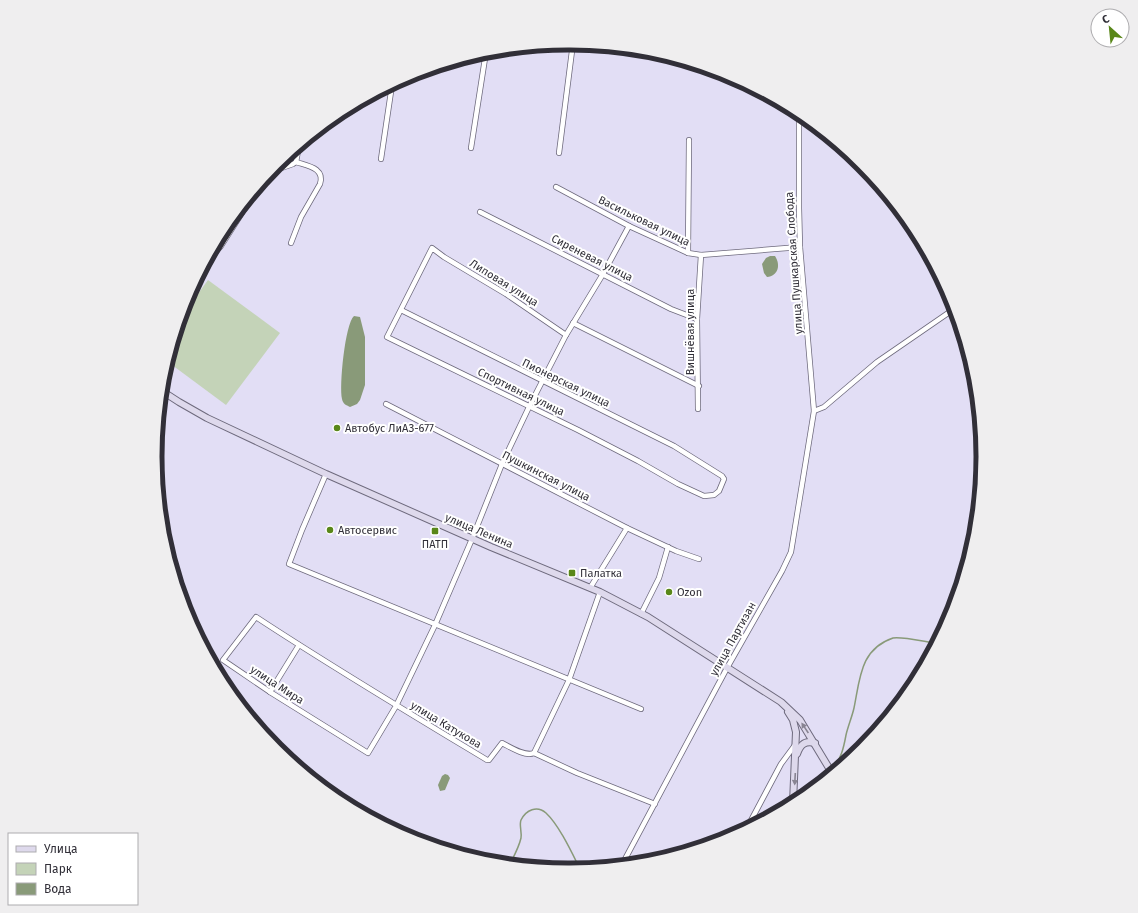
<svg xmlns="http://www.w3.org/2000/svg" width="1138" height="913" font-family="'Fira Sans',sans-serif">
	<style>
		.green { fill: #c4d3b8 }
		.water { fill: #899a79 }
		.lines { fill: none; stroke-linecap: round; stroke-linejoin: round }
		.stream { stroke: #899a79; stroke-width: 1.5 }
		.street-casing { stroke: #6e6a7d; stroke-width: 6 }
		.secondary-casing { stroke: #6e6a7d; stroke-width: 8 }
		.street { stroke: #fff; stroke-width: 4.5 }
		.secondary { stroke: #ded9ec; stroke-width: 6 }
		.oneway { fill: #888492 }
		.poi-dot { fill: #598719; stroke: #fff; stroke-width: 1.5 }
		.labels { text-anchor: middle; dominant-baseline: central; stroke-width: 4; stroke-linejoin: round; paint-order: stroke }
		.street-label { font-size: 11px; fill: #312f38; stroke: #fff }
		.poi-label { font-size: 11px; fill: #312f38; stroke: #fff; text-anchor: start }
		.rim { fill: none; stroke: #312f38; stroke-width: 5 }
	</style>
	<rect width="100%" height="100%" fill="#e2def5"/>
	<!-- green -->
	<polygon class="green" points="208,280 280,333 226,405 168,362 181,317"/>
	<!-- water -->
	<g class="water">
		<path d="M770,256H775C781,265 778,276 767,277L764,273L762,264L766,258Z"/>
		<path d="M354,316L360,317L365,337V385L360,400L357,404L350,407C346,405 343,404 342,399C339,386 345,324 354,316Z"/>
		<polygon points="445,774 448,775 450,778 445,790 440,791 438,785 442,776"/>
	</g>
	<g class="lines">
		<!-- stream -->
		<g class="stream">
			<path d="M832,768C841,761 844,746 846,735C848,726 852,717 854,708C860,679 860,649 893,638C900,636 927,642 936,643"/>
			<polyline points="819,784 823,776 829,771"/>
			<path d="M510,864C514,856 519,847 521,838C522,832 519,825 521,820C526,810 537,805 546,813C559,825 572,853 580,869"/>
		</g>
		<defs>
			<g id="street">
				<polyline points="471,148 486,52"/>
				<polyline points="559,153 573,43"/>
				<polyline points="381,159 392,85"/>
				<polyline points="270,172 293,164 296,162 299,146"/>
				<polyline points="556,187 629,226 675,247 688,253 701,255 800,247"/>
				<polyline points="480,212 671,309 697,319"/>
				<path d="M629,226L603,274L566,335L529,407L502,464L472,539L435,625L396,706L368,753L270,692L223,660L256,617C332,667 409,713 487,760H489L502,743C510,747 525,757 534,753L577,773L655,804"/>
				<path d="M291,243L301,217L320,184C325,168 308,166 296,162"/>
				<polyline points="688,253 689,140"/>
				<polyline points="206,263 221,246 261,183"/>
				<polyline points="401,310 674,446 722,476 724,479 719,491 714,495 704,496 678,484 638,461 578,430 387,337 432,248 444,257 506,294 566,335"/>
				<polyline points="573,323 699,386"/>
				<polyline points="386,404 627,528 676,551 699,559"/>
				<polyline points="698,409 697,319 701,255"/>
				<polyline points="814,411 824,407 877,362 954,309"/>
				<polyline points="326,474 302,530 289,564 641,709"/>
				<polyline points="590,588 627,528"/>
				<polyline points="641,614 659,578 668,547"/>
				<polyline points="270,692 299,645"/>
				<polyline points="534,753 569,680 600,592"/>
				<polyline points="747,828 781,764 795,745"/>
				<polyline points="624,861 727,668 782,571 791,552 814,411 800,247 799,208 799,113"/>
			</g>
			<g id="secondary">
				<polyline points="162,391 179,402 207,418 326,474 491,547 600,592 648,617 781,702 800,720 832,773"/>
				<polyline points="788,712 793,720 796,732 793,803"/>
				<path d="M797,754C800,745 805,740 815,743"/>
			</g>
		</defs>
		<!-- street casing -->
		<use href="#street" class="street-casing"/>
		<!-- secondary casing -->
		<use href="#secondary" class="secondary-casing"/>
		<!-- street -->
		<use href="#street" class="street"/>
		<!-- secondary -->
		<use href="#secondary" class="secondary"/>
	</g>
	<!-- one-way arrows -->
	<defs><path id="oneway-solid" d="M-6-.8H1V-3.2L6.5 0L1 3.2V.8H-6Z"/></defs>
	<g class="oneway">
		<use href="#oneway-solid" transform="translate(805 728) rotate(-124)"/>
		<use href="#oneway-solid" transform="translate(795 779) rotate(93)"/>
	</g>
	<!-- markers -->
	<g class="poi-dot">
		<circle cx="337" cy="428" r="4"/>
		<circle cx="330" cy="530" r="4"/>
		<rect x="431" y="527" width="8" height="8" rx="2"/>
		<rect x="568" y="569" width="8" height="8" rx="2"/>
		<circle cx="669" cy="592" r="4"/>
	</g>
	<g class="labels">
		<!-- street labels -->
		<g class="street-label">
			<text transform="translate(644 221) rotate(26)">Васильковая улица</text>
			<text transform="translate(592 258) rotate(27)">Сиреневая улица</text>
			<text transform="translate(794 263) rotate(-94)">улица Пушкарская Слобода</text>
			<text transform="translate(504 283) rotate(32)">Липовая улица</text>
			<text transform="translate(690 332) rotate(-90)">Вишнёвая улица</text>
			<text transform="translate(566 383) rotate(26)">Пионерская улица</text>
			<text transform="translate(521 392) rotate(26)">Спортивная улица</text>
			<text transform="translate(546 476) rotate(27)">Пушкинская улица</text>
			<text transform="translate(479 531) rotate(23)">улица Ленина</text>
			<text transform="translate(733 639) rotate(-61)">улица Партизан</text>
			<text transform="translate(277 685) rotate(33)">улица Мира</text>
			<text transform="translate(446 725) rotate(31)">улица Катукова</text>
		</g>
		<!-- poi labels -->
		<g class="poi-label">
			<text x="345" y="428">Автобус ЛиАЗ-677</text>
			<text x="338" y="530">Автосервис</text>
			<text x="435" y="544" text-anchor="middle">ПАТП</text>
			<text x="580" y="573">Палатка</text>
			<text x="677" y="592">Ozon</text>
		</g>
	</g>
	<!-- crop -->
	<path d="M0 0H1138V913H0ZM568 50H570A406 406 0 0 1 976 456V457A406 406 0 0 1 570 863H568A406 406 0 0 1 162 457V456A406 406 0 0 1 568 50Z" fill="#efeeef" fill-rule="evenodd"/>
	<path class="rim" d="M568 50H570A406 406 0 0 1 976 456V457A406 406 0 0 1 570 863H568A406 406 0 0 1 162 457V456A406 406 0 0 1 568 50Z"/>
	<!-- legend -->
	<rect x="8" y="833" width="130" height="72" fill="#ffffff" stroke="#adacaf"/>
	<rect x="16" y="846" width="20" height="6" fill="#ded9ec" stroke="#adacaf"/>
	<text x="44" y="853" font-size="12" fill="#312f38">Улица</text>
	<rect x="16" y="863" width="20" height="12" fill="#c4d3b8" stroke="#adacaf"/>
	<text x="44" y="873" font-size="12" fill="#312f38">Парк</text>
	<rect x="16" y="883" width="20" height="12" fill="#899a79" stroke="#adacaf"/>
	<text x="44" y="893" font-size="12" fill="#312f38">Вода</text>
	<!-- north arrow -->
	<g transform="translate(1110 28) rotate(333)"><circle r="19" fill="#ffffff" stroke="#adacaf"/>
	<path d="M0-3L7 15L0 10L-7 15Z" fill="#598719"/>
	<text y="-6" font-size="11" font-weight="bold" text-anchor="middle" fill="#312f38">С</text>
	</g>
</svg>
